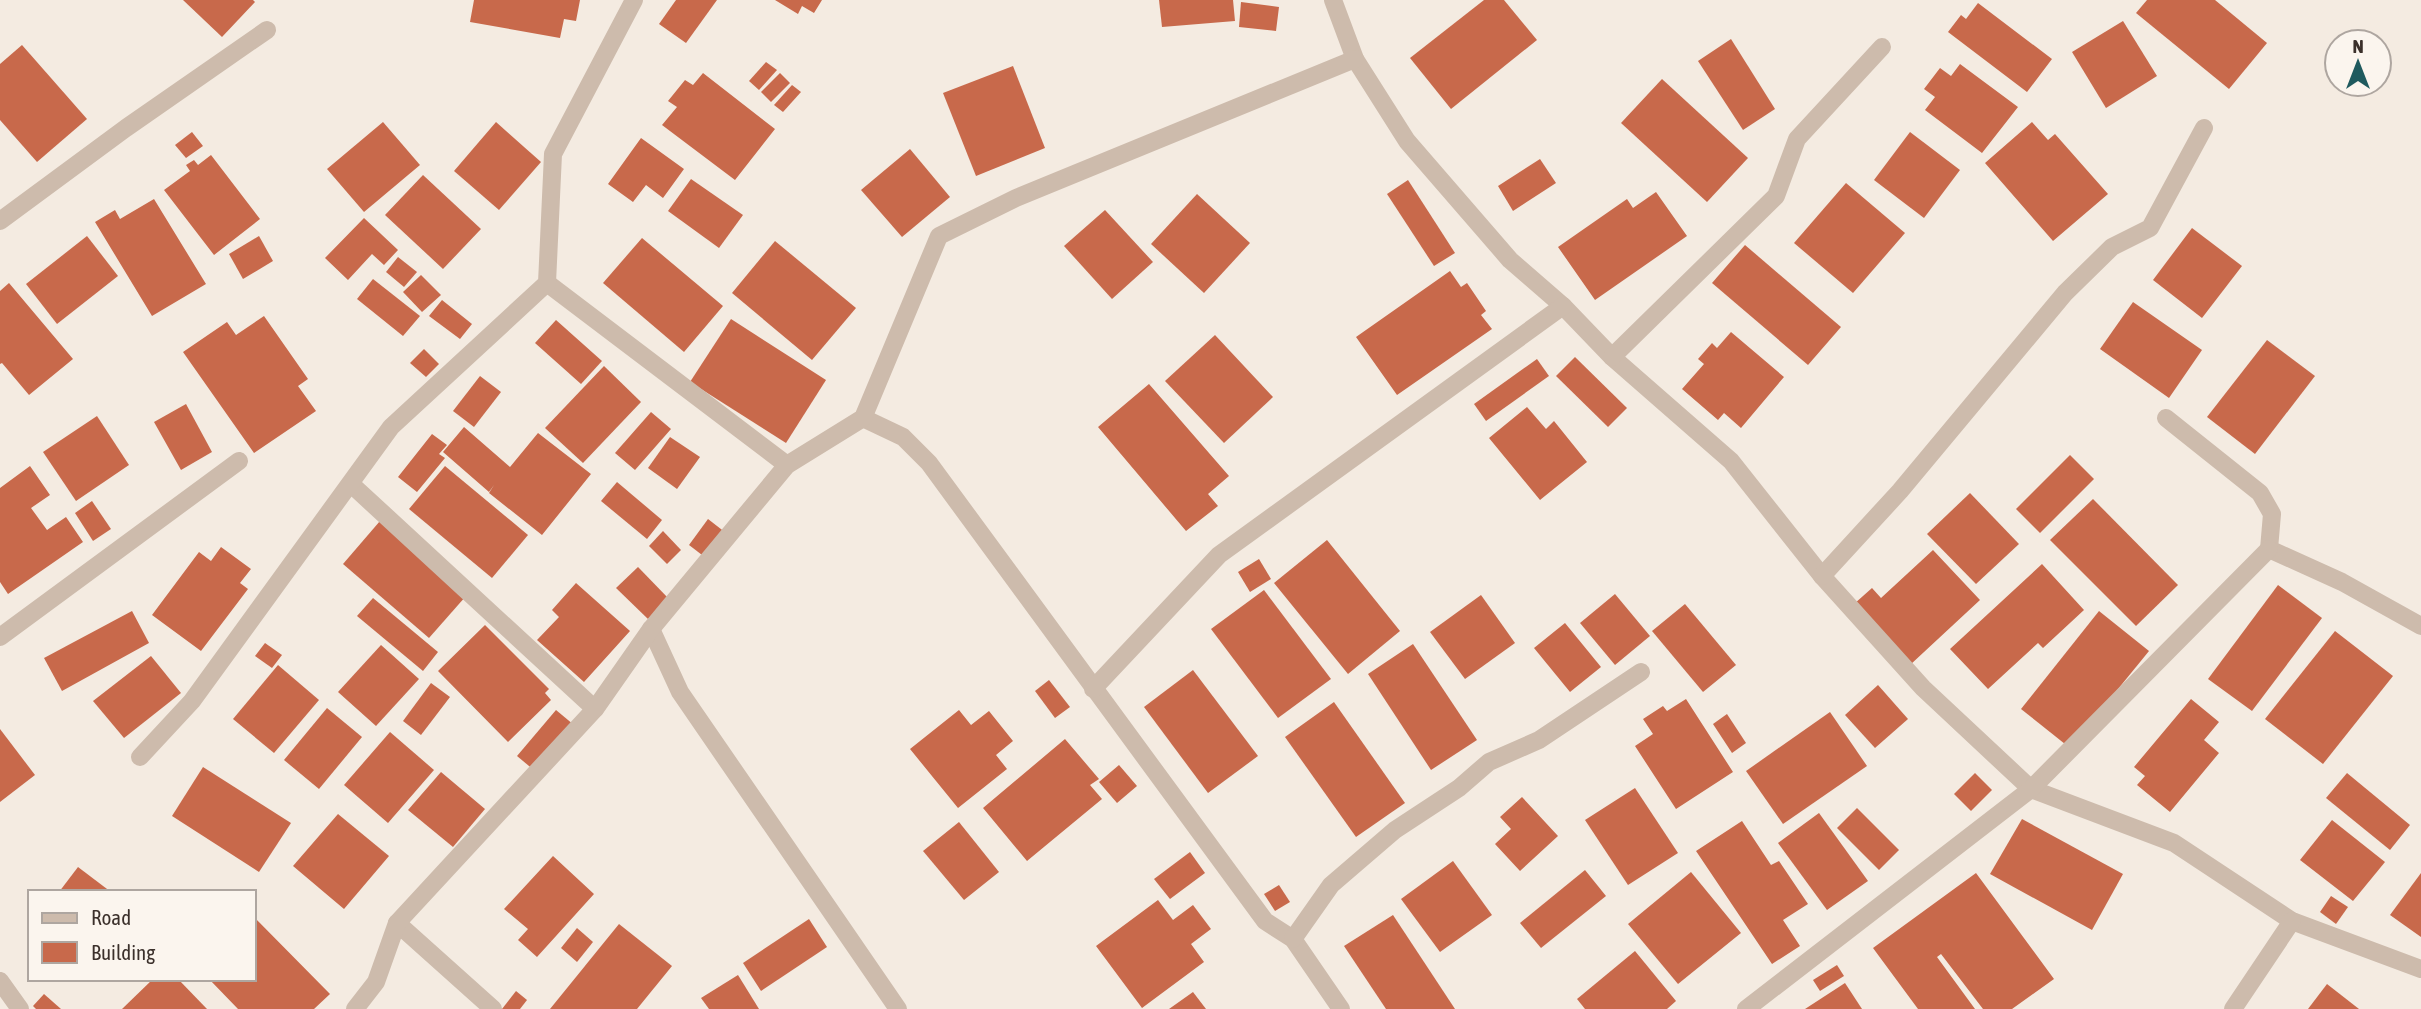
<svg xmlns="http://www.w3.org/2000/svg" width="2421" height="1009" font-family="'Asap Condensed',sans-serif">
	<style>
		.building { fill: #c8694b }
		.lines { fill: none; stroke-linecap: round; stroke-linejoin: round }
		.minor { stroke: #cdbbac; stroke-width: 18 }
	</style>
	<rect width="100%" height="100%" fill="#f4ebe1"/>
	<!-- building -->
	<g class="building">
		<polygon points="183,0 253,0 255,2 222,37"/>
		<polygon points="474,0 580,0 576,21 564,19 560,38 470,22"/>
		<polygon points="676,0 717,0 686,43 659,24"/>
		<polygon points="775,0 822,0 814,13 802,6 798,14"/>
		<polygon points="1159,0 1233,0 1235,21 1162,27"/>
		<polygon points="1484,0 1504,0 1537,40 1451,109 1410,58"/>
		<polygon points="2147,0 2215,0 2267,43 2229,89 2136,13"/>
		<polygon points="1241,2 1279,7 1276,31 1239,27"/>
		<polygon points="1978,3 2052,59 2027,92 1948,32 1961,15 1966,19"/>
		<polygon points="2123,21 2157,76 2106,108 2072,52"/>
		<polygon points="1731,39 1775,109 1743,130 1698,61"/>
		<polygon points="22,45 87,119 37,162 0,120 0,64"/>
		<polygon points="766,62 777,70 759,90 749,81"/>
		<polygon points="1960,64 2018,107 1982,153 1925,110 1935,97 1924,89 1940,68 1951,76"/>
		<polygon points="1013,66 1045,148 976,176 943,93"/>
		<polygon points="703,73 775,129 735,180 662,125 677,107 668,101 685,80 693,85"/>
		<polygon points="780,73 790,83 771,102 761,92"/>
		<polygon points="1662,79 1748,158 1707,202 1621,123"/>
		<polygon points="792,85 801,92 783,112 774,105"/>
		<polygon points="383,122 420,165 364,212 327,169"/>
		<polygon points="496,122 541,162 499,210 454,171"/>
		<polygon points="2032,122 2048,140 2055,134 2108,194 2053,241 1985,163"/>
		<polygon points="192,132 203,146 186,158 175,145"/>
		<polygon points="1910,132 1960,170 1924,218 1874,180"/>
		<polygon points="641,138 684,169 663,198 646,185 633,202 608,184"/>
		<polygon points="910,149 950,197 902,237 861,190"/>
		<polygon points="211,155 260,219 214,255 164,190 190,171 186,165 194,160 198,165"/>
		<polygon points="1540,159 1556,183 1513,211 1498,186"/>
		<polygon points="423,175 481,229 443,269 385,215"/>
		<polygon points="691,179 743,215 719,248 668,211"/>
		<polygon points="1408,180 1455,253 1434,266 1387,194"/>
		<polygon points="1846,183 1905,233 1853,293 1794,243"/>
		<polygon points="1656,192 1687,236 1595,300 1558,247 1627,199 1633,208"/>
		<polygon points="1197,194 1250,243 1204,293 1151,244"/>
		<polygon points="154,199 206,284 152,316 95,222 115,210 120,219"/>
		<polygon points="1105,210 1153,262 1112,299 1064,246"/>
		<polygon points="364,218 398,250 384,265 372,254 348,280 325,258"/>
		<polygon points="2192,228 2242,266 2202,318 2153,280"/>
		<polygon points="87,236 118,276 57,324 26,284"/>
		<polygon points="259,236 273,261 243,279 229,254"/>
		<polygon points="642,238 723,306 684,352 603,283"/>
		<polygon points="775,241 856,308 812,360 732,293"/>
		<polygon points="1745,245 1841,327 1808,365 1712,283"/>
		<polygon points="398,257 417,272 404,287 386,272"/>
		<polygon points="1450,271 1461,287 1467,283 1486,311 1481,315 1492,329 1397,395 1356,337"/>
		<polygon points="421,275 441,295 422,312 403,292"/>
		<polygon points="373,279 420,316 403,336 357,299"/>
		<polygon points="9,283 73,359 29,395 2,363 0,364 0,291"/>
		<polygon points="442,300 472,324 460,339 429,316"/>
		<polygon points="2133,302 2202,350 2169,398 2100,349"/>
		<polygon points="264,316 308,379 298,386 316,411 254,453 183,352 227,322 236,335"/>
		<polygon points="731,319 826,380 786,443 690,382"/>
		<polygon points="556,320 602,361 581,384 535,343"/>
		<polygon points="1731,332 1784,377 1741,428 1724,413 1718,420 1682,389 1704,364 1698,359 1712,343 1717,348"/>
		<polygon points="1215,335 1273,397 1224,443 1165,381"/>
		<polygon points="2267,340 2315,376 2255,454 2207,417"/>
		<polygon points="424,349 439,364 426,377 410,363"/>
		<polygon points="1575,357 1627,408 1608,427 1556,376"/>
		<polygon points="1537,359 1549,376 1486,421 1474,404"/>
		<polygon points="604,366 641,402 583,463 545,428"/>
		<polygon points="480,376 501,392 474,427 453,411"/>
		<polygon points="1149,384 1229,476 1208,494 1218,506 1186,531 1098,427"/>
		<polygon points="186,404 212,452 181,470 154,422"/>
		<polygon points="1527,407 1546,429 1554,421 1587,462 1540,500 1489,438"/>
		<polygon points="651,412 671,429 635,470 615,453"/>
		<polygon points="97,416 129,465 76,501 43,452"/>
		<polygon points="464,427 510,467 538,433 591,474 542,535 489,493 494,485 489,492 443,452"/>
		<polygon points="432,434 447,445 439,454 445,458 417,492 398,477"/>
		<polygon points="670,437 700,457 677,489 648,468"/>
		<polygon points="2070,455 2094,479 2040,533 2016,509"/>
		<polygon points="30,466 50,495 31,508 47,530 66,517 83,542 8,594 0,582 0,488"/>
		<polygon points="445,466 528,535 492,578 409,509"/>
		<polygon points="617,482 662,520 647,539 601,501"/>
		<polygon points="1970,493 2019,544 1976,584 1927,534"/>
		<polygon points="2093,499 2178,585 2136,626 2050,540"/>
		<polygon points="92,501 111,529 93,541 75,513"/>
		<polygon points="708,519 726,533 706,558 689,545"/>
		<polygon points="380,521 466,596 429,638 343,564"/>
		<polygon points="663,531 681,550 667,564 649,546"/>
		<polygon points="1327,540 1400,631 1348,674 1274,583"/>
		<polygon points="221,547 251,569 240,583 248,589 201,651 152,615 199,552 211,561"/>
		<polygon points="1933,550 1980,600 1910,665 1854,604 1872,588 1881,598"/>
		<polygon points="1259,559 1271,579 1250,592 1238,572"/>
		<polygon points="2042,564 2084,610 2043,648 2038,643 1988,689 1950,649"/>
		<polygon points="638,567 669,599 648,619 616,588"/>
		<polygon points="576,583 630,631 584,682 537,640 559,617 552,610"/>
		<polygon points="2278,585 2322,618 2252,711 2208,679"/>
		<polygon points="1264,590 1331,679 1278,718 1211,629"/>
		<polygon points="1615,594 1650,636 1615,665 1580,623"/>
		<polygon points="1481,595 1515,643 1465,679 1430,632"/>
		<polygon points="373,598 438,652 423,671 357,616"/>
		<polygon points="1685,604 1736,665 1703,692 1652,631"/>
		<polygon points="132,611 149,643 62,691 44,658"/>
		<polygon points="2099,611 2149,651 2070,748 2021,709"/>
		<polygon points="1565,623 1601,667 1570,692 1534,648"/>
		<polygon points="485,625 549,689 545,693 551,700 508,742 438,671"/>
		<polygon points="2335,631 2393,676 2323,764 2265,719"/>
		<polygon points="265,643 282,655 272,668 255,656"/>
		<polygon points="1413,644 1477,740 1431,770 1368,674"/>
		<polygon points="381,645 419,679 376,726 338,692"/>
		<polygon points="151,656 181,693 124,738 93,701"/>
		<polygon points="278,665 319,700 274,753 233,719"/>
		<polygon points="1193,670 1258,756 1208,793 1144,707"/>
		<polygon points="1049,680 1070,707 1055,718 1035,691"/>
		<polygon points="431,683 450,697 421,735 403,721"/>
		<polygon points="1878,685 1908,719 1875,748 1845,715"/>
		<polygon points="1686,699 1733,772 1676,809 1635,746 1653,734 1643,719 1663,706 1667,711"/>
		<polygon points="2191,699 2219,722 2204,740 2219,753 2170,812 2137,785 2145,776 2134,767"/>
		<polygon points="1334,702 1405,803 1356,837 1285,737"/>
		<polygon points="327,708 362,737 319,789 284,760"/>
		<polygon points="556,710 574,725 535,771 517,756"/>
		<polygon points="959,710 971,725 989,711 1013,741 996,755 1007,769 958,808 910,749"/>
		<polygon points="1830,712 1867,766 1783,824 1746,771"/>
		<polygon points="1727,714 1746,743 1732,753 1713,724"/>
		<polygon points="0,729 35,775 0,802"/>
		<polygon points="390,732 434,770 388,823 344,785"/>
		<polygon points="1065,739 1099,779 1090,785 1102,799 1027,861 983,808"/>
		<polygon points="1119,765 1137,786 1117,803 1099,782"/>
		<polygon points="203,767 291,823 259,872 172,816"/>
		<polygon points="441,772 485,809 453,847 408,810"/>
		<polygon points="1975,773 1992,790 1971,811 1954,794"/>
		<polygon points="2347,773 2410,825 2390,850 2326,798"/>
		<polygon points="1635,788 1678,853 1628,885 1585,820"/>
		<polygon points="1522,797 1558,836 1520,871 1495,844 1511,829 1500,817"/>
		<polygon points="1857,808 1899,850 1879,870 1837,828"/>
		<polygon points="1819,813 1868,881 1827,910 1778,843"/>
		<polygon points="338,814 389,856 344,909 293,866"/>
		<polygon points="2022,819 2123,874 2092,930 1990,874"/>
		<polygon points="2332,820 2385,862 2353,901 2300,860"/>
		<polygon points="1742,821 1771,865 1779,861 1808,904 1783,920 1800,946 1772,964 1696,851"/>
		<polygon points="959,822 999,872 964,900 923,851"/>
		<polygon points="1190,852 1205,873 1170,899 1154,879"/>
		<polygon points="553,856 594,894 537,957 518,940 528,929 504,909"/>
		<polygon points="1453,861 1492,915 1440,952 1401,899"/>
		<polygon points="78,867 111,892 59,892"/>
		<polygon points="1585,870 1606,896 1541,948 1520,923"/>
		<polygon points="1691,872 1741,933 1678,984 1628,924"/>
		<polygon points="1976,873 2054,979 2012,1009 1983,1009 1941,954 1937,957 1975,1009 1918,1009 1873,948"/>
		<polygon points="2421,873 2421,937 2390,915"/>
		<polygon points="1279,885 1290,902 1275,911 1264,894"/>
		<polygon points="2331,896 2348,907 2336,924 2320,912"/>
		<polygon points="1158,900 1173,920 1193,905 1211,929 1191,944 1204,962 1142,1008 1096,946"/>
		<polygon points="1393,915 1455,1009 1386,1009 1344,946"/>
		<polygon points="254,917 330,994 314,1009 238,1009 209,979 254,979"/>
		<polygon points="809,919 827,947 761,991 743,963"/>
		<polygon points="619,924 672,966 637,1009 550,1009"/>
		<polygon points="577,928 593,942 577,962 561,948"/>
		<polygon points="1635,951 1676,1001 1667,1009 1585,1009 1577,999"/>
		<polygon points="1837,965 1844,976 1820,991 1813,980"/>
		<polygon points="738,975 759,1009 709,1009 701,998"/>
		<polygon points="153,979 178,979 207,1009 122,1009"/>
		<polygon points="1845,983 1862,1009 1805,1009"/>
		<polygon points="2327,984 2359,1009 2308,1009"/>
		<polygon points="516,991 527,1000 520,1009 502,1009"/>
		<polygon points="1193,992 1206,1009 1169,1009"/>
		<polygon points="44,994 61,1009 36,1009 33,1006"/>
	</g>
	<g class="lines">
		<!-- minor -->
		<g class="minor">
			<polyline points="1333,0 1355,59 1407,141 1510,260 1563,306 1612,357 1731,461 1822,576 1923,688 2031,789 2174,843 2292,921 2421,969"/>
			<polyline points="0,221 126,128 267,30"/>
			<polyline points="547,283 787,465"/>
			<polyline points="1612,357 1776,196 1797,139 1882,47"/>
			<polyline points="863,418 903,437 929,463 1265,921 1293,939 1341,1009"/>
			<polyline points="2166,418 2260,493 2272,514 2269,549 2342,582 2421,626"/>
			<polyline points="351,484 595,709"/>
			<polyline points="1822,576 1900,491 2065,293 2112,247 2150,228 2204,128"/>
			<polyline points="651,629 680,692 898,1009"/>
			<polyline points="0,637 239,461"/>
			<polyline points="1093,689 1219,555 1563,306"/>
			<polyline points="140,757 192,701 391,427 547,283 553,154 634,0"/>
			<polyline points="397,923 493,1009"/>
			<polyline points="1293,939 1331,885 1395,830 1459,788 1489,762 1539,740 1641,672"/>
			<polyline points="0,981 20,1009"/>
			<polyline points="355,1009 376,982 397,923 595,709 651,629 787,465 863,418 939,236 1016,198 1355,59"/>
			<polyline points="1746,1009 2031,789 2269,549"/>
			<polyline points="2233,1009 2292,921"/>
		</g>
	</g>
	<!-- legend -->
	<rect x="28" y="890" width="228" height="91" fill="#fbf5ee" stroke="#aea6a0" stroke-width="2"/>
	<rect x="42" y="913" width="35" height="10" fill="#cdbbac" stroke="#aea6a0" stroke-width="2"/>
	<text x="91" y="925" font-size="21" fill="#3b302b">Road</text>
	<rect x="42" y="942" width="35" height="21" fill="#c8694b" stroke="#aea6a0" stroke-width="2"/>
	<text x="91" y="960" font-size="21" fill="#3b302b">Building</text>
	<!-- north arrow -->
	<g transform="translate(2358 63)"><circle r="33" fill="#fbf5ee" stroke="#aea6a0" stroke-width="2"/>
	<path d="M0-5L12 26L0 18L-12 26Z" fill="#1f5a5e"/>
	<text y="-10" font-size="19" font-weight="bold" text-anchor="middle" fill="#3b302b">N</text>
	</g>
</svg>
